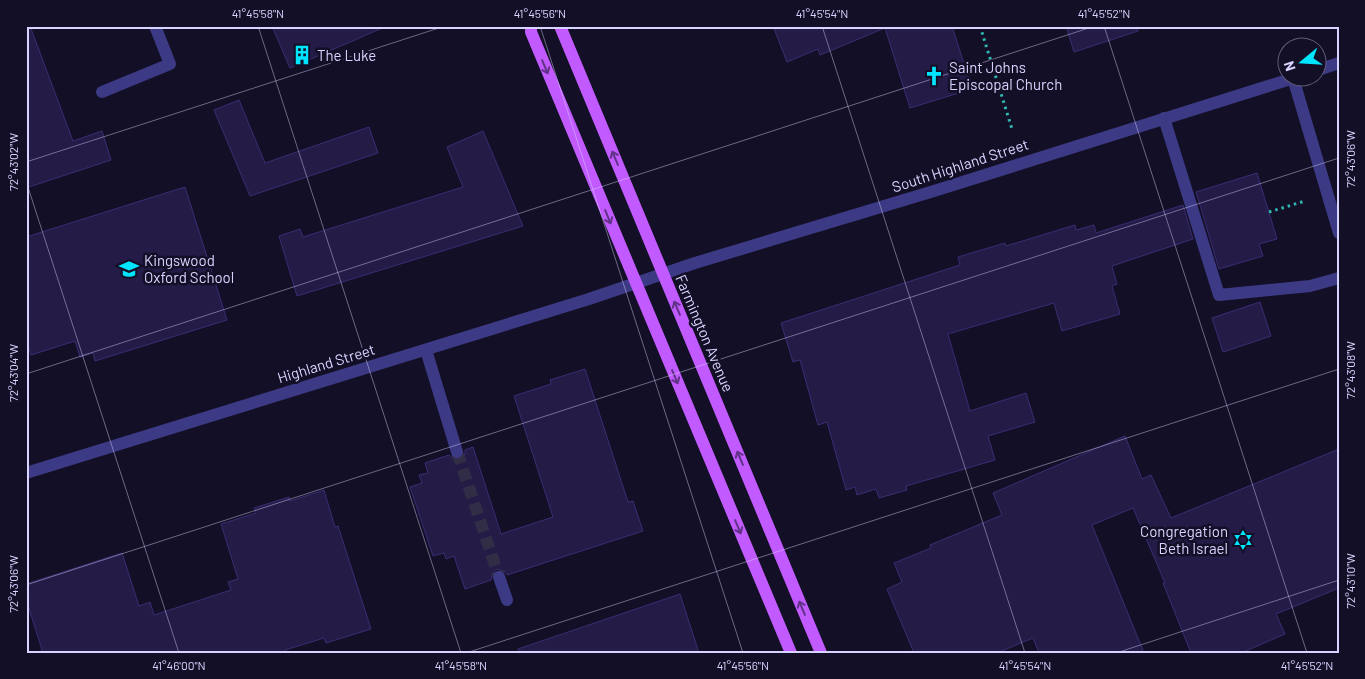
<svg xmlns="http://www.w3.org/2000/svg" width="1365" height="679" font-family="Barlow,sans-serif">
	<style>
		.building { fill: #241b47; stroke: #3b2d73 }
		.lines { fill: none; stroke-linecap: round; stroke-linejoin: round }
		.minor-tunnel { stroke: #312d47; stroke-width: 12; stroke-dasharray: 12 6; stroke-linecap: butt }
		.path { stroke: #2fb8b0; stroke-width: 3; stroke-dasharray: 2.5 4; stroke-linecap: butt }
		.minor { stroke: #3d3a85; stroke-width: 12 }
		.major { stroke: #c25bff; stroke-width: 12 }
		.oneway { stroke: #623188 }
		.ticks { fill: none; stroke: #d9d4ff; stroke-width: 1; stroke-opacity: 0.45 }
		.labels { text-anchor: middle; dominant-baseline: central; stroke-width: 5; stroke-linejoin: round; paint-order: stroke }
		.poi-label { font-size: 15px; fill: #d9d4ff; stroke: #130f26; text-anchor: start }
		.street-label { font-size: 15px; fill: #d9d4ff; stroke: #130f26 }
		.neatline { fill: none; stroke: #d9d4ff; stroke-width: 2 }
		.ticks-label { font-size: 12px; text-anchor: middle; fill: #d9d4ff }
	</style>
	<rect width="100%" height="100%" fill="#130f26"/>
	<!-- building -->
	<g class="building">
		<polygon points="26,26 30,26 73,141 102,131 111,160 26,188"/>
		<polygon points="272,26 387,26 290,68"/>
		<polygon points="773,26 952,26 972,89 910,108 885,28 820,55 818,49 787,62"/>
		<polygon points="1066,26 1137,26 1138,31 1074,52"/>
		<polygon points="239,100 265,163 369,127 378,153 250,196 214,110"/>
		<polygon points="483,131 523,226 297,296 279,236 300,229 303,237 463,187 447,147"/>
		<polygon points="1257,173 1277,239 1259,244 1263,256 1219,269 1196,192"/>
		<polygon points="185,187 227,320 95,361 93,353 80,357 75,341 31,355 26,339 26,237"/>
		<polygon points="1183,205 1193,239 1112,266 1117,284 1112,286 1120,314 1062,331 1054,303 948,334 970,411 1026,393 1035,422 988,436 995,460 906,486 907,490 879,498 876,489 857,495 855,487 846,490 827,422 818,425 800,360 793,362 781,323 960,265 958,257 1005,243 1006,246 1075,225 1076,230 1094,225 1096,233"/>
		<polygon points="1260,302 1271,336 1223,352 1212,318"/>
		<polygon points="585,369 628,502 633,501 643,531 507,575 504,571 497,569 493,572 491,580 465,589 454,556 446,559 444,553 433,556 410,487 422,483 419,475 428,473 425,463 449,455 455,460 460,460 465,454 465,450 473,447 501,534 553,517 514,396 551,384 550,380"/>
		<polygon points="1125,436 1142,479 1151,475 1171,518 1339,449 1339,588 1276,614 1285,634 1241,653 1191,653 1163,583 1165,583 1133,508 1092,525 1144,653 1039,653 1033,638 997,653 914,653 887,589 902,582 894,563 931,548 930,545 1002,515 993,493"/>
		<polygon points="324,490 335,527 338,526 371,629 326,643 324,638 285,650 285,653 43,653 26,599 26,584 122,553 139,606 150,602 154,615 231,590 228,582 238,579 221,524 256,513 254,508 289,497 290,501"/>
		<polygon points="680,594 699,653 519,653 518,649"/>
	</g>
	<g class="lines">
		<!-- minor-tunnel -->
		<polyline class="minor-tunnel" points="457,452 499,577"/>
		<!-- path -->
		<g class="path">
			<polyline points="980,26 1012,129"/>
			<polyline points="1269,212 1305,201"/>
		</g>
		<!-- minor -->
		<g class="minor">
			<polyline points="1318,70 1339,63"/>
			<polyline points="1293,78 1339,233"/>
			<polyline points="102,92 170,64 155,26"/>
			<polyline points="1164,118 1219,295 1310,286 1339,278"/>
			<polyline points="426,350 457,452"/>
			<polyline points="26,473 589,299 695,263 934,191 1294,78"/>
			<polyline points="499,577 507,600"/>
		</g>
		<!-- major -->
		<g class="major">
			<polyline points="531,26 531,32 791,653"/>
			<polyline points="560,26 821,653"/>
		</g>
	</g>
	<!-- one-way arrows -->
	<defs><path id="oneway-shaft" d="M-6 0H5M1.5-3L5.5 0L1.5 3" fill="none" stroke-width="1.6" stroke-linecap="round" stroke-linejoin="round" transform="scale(1.25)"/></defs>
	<g class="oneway">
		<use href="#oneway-shaft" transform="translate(545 67) rotate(67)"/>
		<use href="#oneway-shaft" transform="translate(615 158) rotate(-113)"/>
		<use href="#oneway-shaft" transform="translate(608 217) rotate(68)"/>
		<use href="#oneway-shaft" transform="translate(677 308) rotate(-113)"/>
		<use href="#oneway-shaft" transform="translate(675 377) rotate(67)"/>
		<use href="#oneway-shaft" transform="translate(740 458) rotate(-113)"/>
		<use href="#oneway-shaft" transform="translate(738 527) rotate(67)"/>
		<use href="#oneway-shaft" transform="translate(802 608) rotate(-113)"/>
	</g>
	<!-- ticks -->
	<path class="ticks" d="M258,26L461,653M540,26L743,653M822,26L1025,653M1104,26L1307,653M26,162L445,26M26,181L179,653M26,374L1095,26M26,585L1339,158M466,653L1339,369M1116,653L1339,580"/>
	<!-- icons -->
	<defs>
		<symbol id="building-bare" viewBox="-9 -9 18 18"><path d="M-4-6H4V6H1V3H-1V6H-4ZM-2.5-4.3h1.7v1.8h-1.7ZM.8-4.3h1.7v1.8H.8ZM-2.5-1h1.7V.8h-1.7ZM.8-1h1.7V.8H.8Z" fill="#00e5ff" stroke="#130f26" stroke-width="2.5" paint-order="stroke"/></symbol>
		<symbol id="church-bare" viewBox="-9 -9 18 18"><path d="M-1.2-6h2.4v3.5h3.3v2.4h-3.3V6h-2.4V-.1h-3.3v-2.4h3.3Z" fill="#00e5ff" stroke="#130f26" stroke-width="2.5" paint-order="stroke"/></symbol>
		<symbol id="school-bare" viewBox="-9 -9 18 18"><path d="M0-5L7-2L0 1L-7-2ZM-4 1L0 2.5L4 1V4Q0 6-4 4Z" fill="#00e5ff" stroke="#130f26" stroke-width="2.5" paint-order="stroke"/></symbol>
		<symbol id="synagogue-bare" viewBox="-9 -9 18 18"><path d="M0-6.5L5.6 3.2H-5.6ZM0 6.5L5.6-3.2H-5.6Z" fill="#00e5ff" stroke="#130f26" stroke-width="2.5" paint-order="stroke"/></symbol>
	</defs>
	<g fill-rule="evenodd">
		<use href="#building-bare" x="288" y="41" width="28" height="28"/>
		<use href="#church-bare" x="920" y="62" width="28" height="28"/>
		<use href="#school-bare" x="115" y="255" width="28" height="28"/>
		<use href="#synagogue-bare" x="1229" y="526" width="28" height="28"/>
	</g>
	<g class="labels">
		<!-- poi labels -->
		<g class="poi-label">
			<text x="317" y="55">The Luke</text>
			<text x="949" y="67">Saint Johns<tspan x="949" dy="17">Episcopal Church</tspan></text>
			<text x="144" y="260">Kingswood<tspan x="144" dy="17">Oxford School</tspan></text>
			<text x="1228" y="531" text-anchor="end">Congregation<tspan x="1228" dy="17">Beth Israel</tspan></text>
		</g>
		<!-- street labels -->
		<g class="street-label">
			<text transform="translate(960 165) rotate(-18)">South Highland Street</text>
			<text transform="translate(705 333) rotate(67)">Farmington Avenue</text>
			<text transform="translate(326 363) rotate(-17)">Highland Street</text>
		</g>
	</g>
	<!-- border -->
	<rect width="1365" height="679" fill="none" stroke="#130f26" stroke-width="55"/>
	<!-- north arrow -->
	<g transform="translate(1302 62) rotate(252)"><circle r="24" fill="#130f26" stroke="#625e7d"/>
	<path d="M0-4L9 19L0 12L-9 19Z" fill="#00e5ff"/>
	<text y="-8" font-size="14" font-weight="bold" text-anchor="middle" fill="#d9d4ff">N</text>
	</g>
	<rect x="28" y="28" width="1310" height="624" class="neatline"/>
	<g class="ticks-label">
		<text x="258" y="18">41°45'58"N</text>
		<text x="540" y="18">41°45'56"N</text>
		<text x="822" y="18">41°45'54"N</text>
		<text x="1104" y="18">41°45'52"N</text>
		<text transform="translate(1351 159) rotate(-90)" y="4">72°43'06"W</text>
		<text transform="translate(14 162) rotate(-90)" y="4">72°43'02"W</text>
		<text transform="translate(1351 370) rotate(-90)" y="4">72°43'08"W</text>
		<text transform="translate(14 373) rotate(-90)" y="4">72°43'04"W</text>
		<text transform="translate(1351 581) rotate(-90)" y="4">72°43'10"W</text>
		<text transform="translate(14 584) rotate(-90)" y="4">72°43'06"W</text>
		<text x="179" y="670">41°46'00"N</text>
		<text x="461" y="670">41°45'58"N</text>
		<text x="743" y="670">41°45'56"N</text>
		<text x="1025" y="670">41°45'54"N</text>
		<text x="1307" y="670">41°45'52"N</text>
	</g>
</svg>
